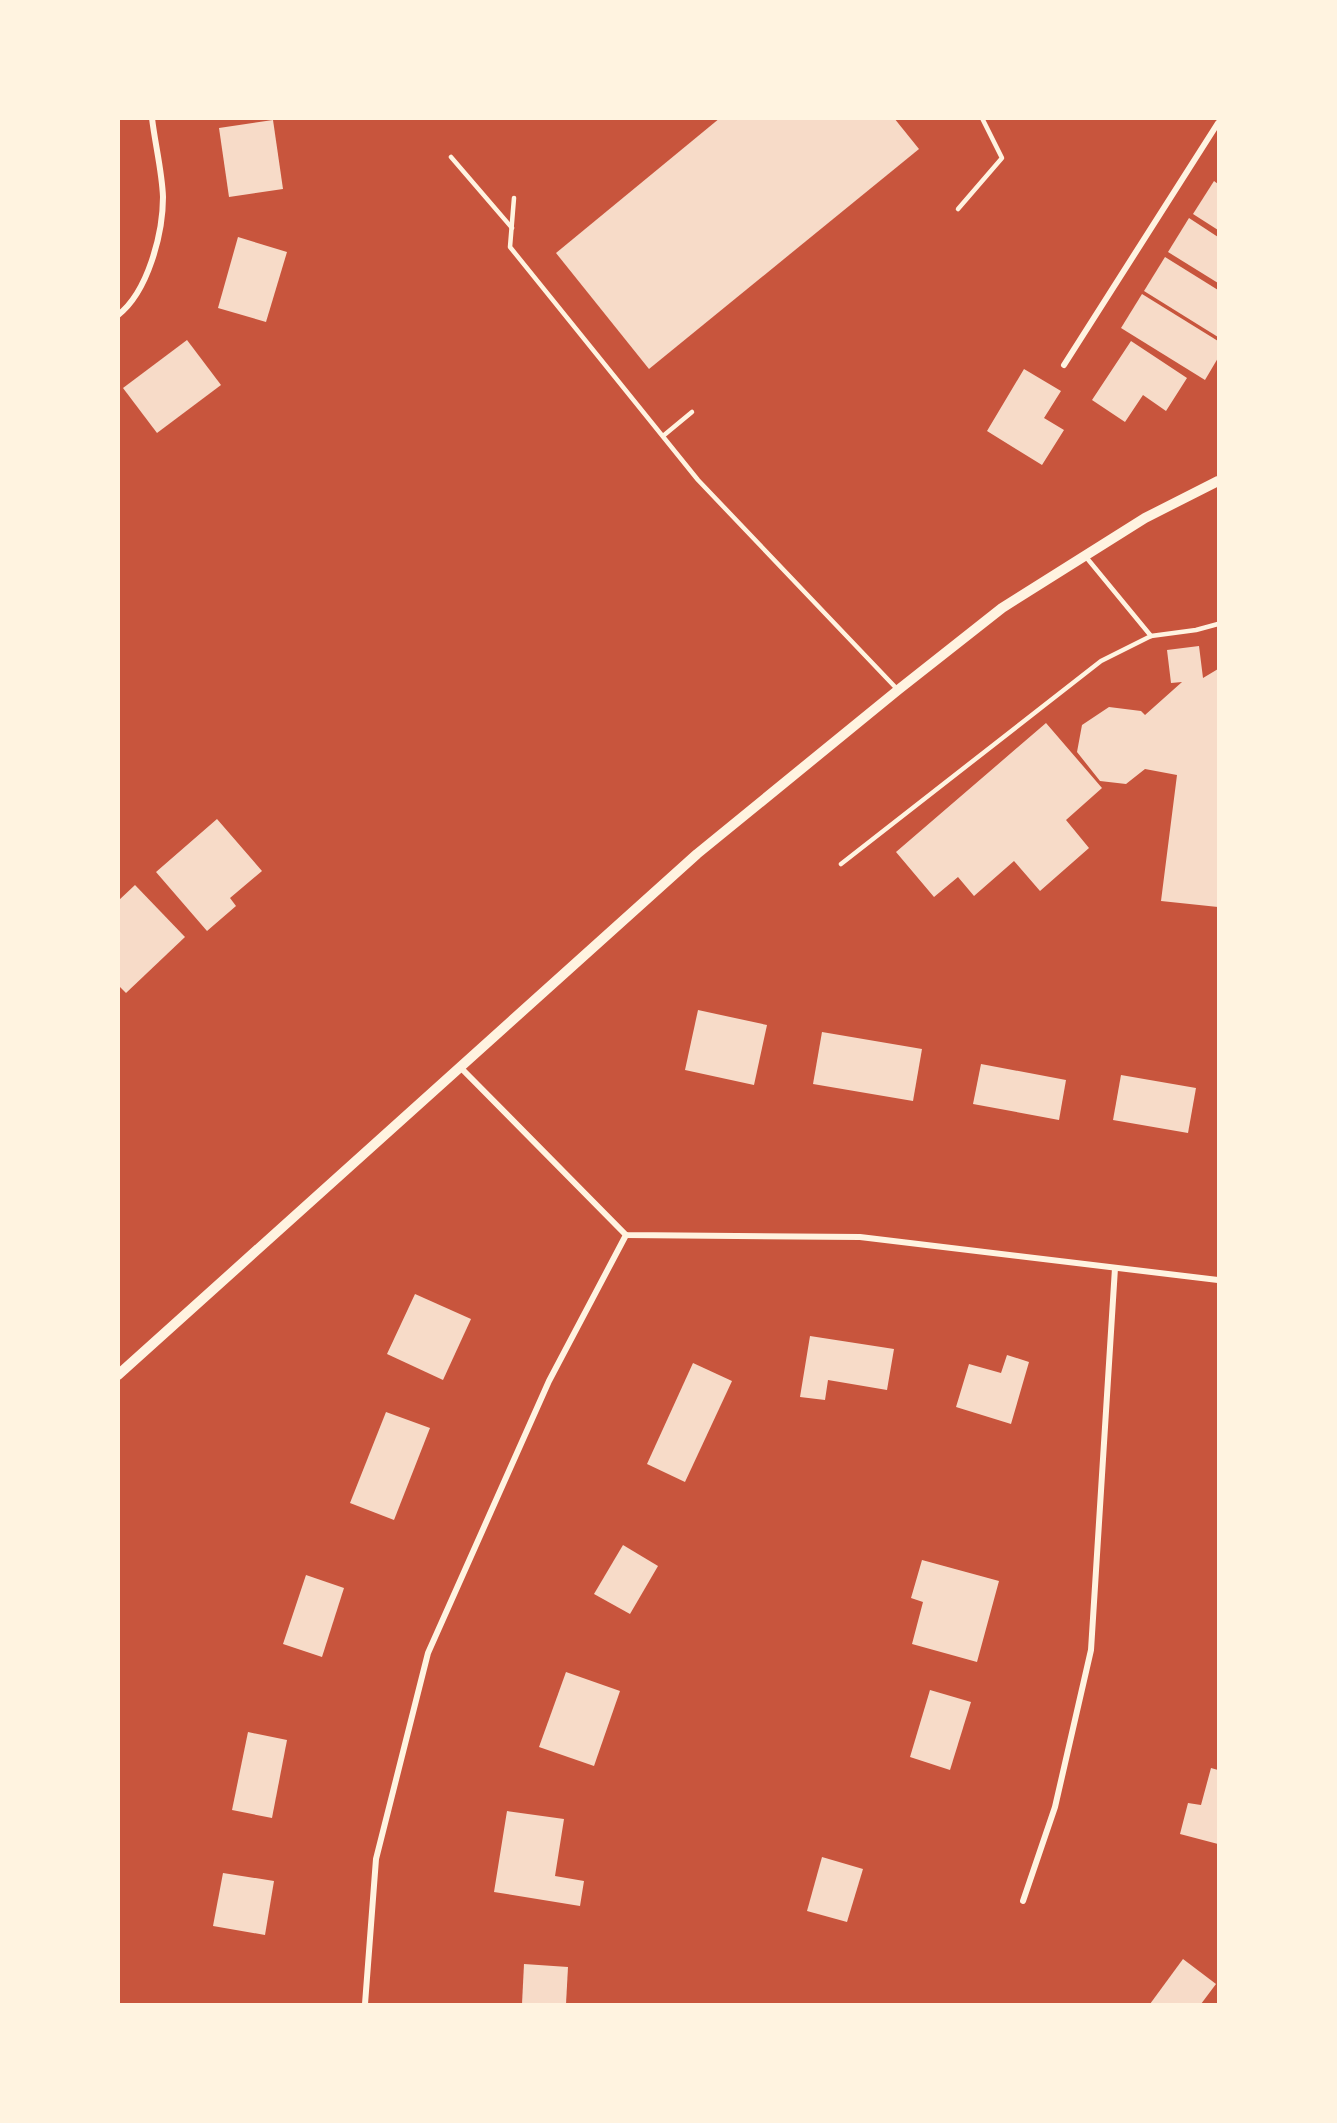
<svg xmlns="http://www.w3.org/2000/svg" width="1337" height="2123" font-family="'Noto Sans',sans-serif">
	<style>
		.building { fill: #f7dbc8 }
		.lines { fill: none; stroke-linecap: round; stroke-linejoin: round }
		.service { stroke: #fff3e0; stroke-width: 4.5 }
		.minor { stroke: #fff3e0; stroke-width: 6 }
		.tertiary { stroke: #fff3e0; stroke-width: 10 }
	</style>
	<rect width="100%" height="100%" fill="#c8553d"/>
	<!-- building -->
	<g class="building">
		<polygon points="720,118 894,118 919,149 649,369 556,253"/>
		<polygon points="273,120 283,189 229,197 219,128"/>
		<polygon points="1214,181 1218,184 1218,230 1193,214"/>
		<polygon points="1189,218 1218,237 1218,283 1168,252"/>
		<polygon points="238,237 287,252 266,322 218,308"/>
		<polygon points="1165,257 1218,290 1218,337 1144,291"/>
		<polygon points="1142,294 1218,341 1218,358 1205,380 1121,328"/>
		<polygon points="187,340 221,385 157,433 123,388"/>
		<polygon points="1131,341 1187,378 1166,411 1143,395 1125,422 1092,400"/>
		<polygon points="1024,369 1061,391 1044,418 1064,430 1042,465 987,431"/>
		<polygon points="1199,646 1203,678 1218,669 1218,907 1161,901 1177,775 1145,769 1126,784 1100,781 1077,752 1082,725 1109,707 1141,711 1145,715 1182,682 1171,683 1167,650"/>
		<polygon points="1046,723 1102,788 1066,820 1089,848 1040,891 1014,861 974,896 958,877 934,897 896,852"/>
		<polygon points="217,819 262,871 230,898 236,906 207,931 156,872"/>
		<polygon points="135,885 185,937 126,993 118,985 118,901"/>
		<polygon points="698,1010 767,1025 754,1085 685,1070"/>
		<polygon points="822,1032 922,1049 913,1101 813,1084"/>
		<polygon points="981,1064 1066,1080 1059,1120 973,1104"/>
		<polygon points="1121,1075 1196,1088 1188,1133 1113,1120"/>
		<polygon points="415,1294 471,1319 443,1380 387,1354"/>
		<polygon points="810,1336 894,1349 887,1390 828,1380 825,1400 800,1397"/>
		<polygon points="1007,1355 1029,1362 1011,1424 956,1407 969,1364 1001,1373"/>
		<polygon points="693,1363 732,1381 685,1482 647,1464"/>
		<polygon points="386,1412 430,1428 394,1520 350,1503"/>
		<polygon points="623,1545 658,1566 630,1614 594,1594"/>
		<polygon points="922,1560 999,1581 977,1662 912,1644 923,1602 911,1598"/>
		<polygon points="306,1575 344,1588 322,1657 283,1644"/>
		<polygon points="566,1672 620,1691 594,1766 539,1747"/>
		<polygon points="930,1690 971,1702 950,1770 910,1757"/>
		<polygon points="248,1732 287,1740 272,1818 232,1810"/>
		<polygon points="1211,1768 1218,1770 1218,1844 1180,1834 1188,1803 1201,1805"/>
		<polygon points="507,1811 564,1819 555,1876 584,1881 580,1906 494,1892"/>
		<polygon points="822,1857 863,1869 847,1922 807,1911"/>
		<polygon points="223,1873 274,1881 265,1935 213,1926"/>
		<polygon points="1183,1959 1216,1984 1201,2004 1150,2004"/>
		<polygon points="524,1964 568,1967 566,2004 522,2004"/>
	</g>
	<g class="lines">
		<!-- service -->
		<g class="service">
			<polyline points="451,157 512,228"/>
			<polyline points="514,198 510,247 698,480 898,690"/>
			<polyline points="958,209 1002,158 982,118"/>
			<polyline points="663,436 692,412"/>
			<polyline points="1086,557 1151,636"/>
			<polyline points="841,864 1101,661 1151,636 1196,630 1218,624"/>
		</g>
		<!-- minor -->
		<g class="minor">
			<path d="M118,315C148,292 163,233 163,197C162,171 155,144 152,118"/>
			<polyline points="1064,365 1218,123"/>
			<polyline points="460,1067 626,1235 860,1237 1218,1280"/>
			<polyline points="1023,1901 1055,1807 1091,1650 1115,1268"/>
			<polyline points="365,2004 376,1859 428,1653 549,1381 626,1235"/>
		</g>
		<!-- tertiary -->
		<polyline class="tertiary" points="118,1375 697,854 898,690 1002,608 1145,518 1218,481"/>
	</g>
	<!-- border -->
	<rect width="1337" height="2123" fill="none" stroke="#fff3e0" stroke-width="240"/>
</svg>
